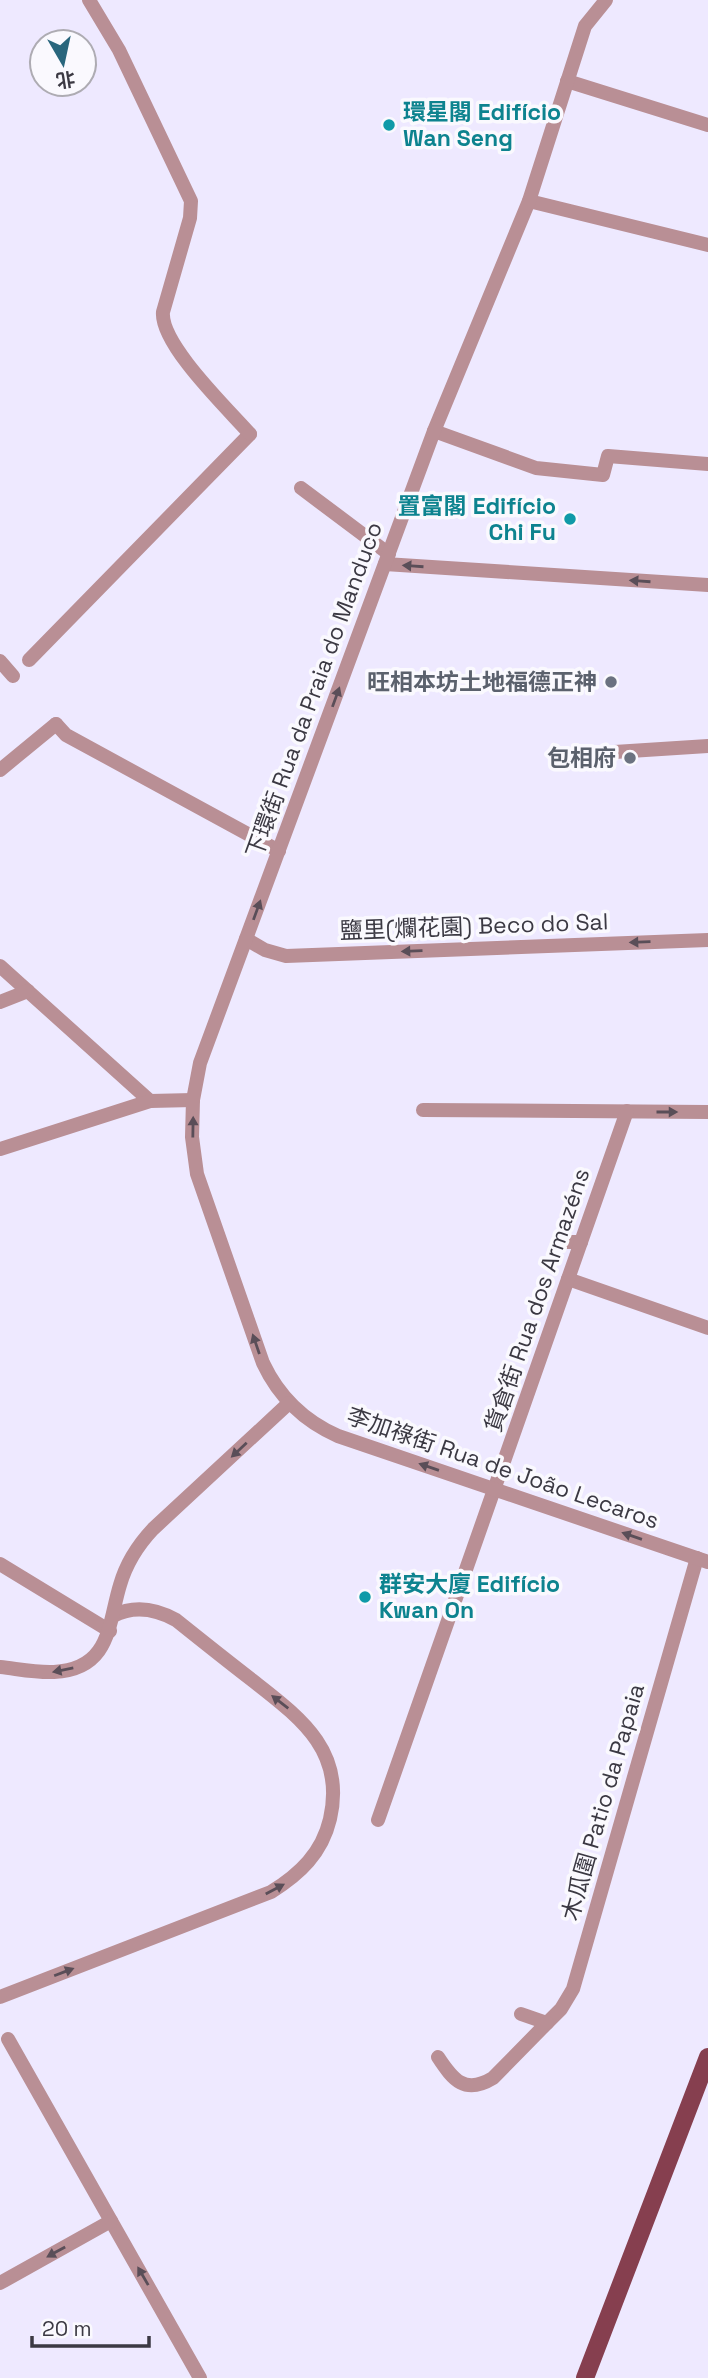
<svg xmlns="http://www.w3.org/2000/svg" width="708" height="2378" font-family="'Space Grotesk','Noto Sans SC',sans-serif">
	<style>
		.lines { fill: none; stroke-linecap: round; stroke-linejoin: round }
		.service { stroke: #b98f95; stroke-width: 14 }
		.pedestrian { stroke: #b98f95; stroke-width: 14 }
		.minor { stroke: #b98f95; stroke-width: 14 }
		.tertiary { stroke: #b98f95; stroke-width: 14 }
		.primary { stroke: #863f4f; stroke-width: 18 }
		.oneway { fill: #5a4e58 }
		.culture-dot { fill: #0f9aa8; stroke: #faf9fe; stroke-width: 2.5 }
		.worship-dot { fill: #6b7280; stroke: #faf9fe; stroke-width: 2.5 }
		.labels { text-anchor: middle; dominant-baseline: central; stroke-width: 7; stroke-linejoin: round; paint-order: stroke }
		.culture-label { font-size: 23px; font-weight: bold; fill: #0d838f; stroke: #faf9fe; text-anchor: start }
		.worship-label { font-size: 23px; font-weight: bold; fill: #5b616d; stroke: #faf9fe; text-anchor: end }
		.street-label { font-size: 23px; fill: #3b3943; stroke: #faf9fe }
	</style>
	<rect width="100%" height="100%" fill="#eee9ff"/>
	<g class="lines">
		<!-- service -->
		<polyline class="service" points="565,1242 581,1242"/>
		<!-- pedestrian -->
		<g class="pedestrian">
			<polyline points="529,201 708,245"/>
			<polyline points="434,431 536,468 603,475 608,456 708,464"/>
			<polyline points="301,488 389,554"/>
			<polyline points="29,660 250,434"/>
			<polyline points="0,661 13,676"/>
			<polyline points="56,724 66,735 279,851"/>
			<polyline points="0,966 150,1101"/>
			<polyline points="0,1002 28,991"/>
			<polyline points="0,1149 150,1101 193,1100"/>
		</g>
		<!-- minor -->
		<g class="minor">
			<path d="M89,0L119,50L191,201L190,218L163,312C160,344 228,409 250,434"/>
			<polyline points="567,81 708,125"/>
			<polyline points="385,564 708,585"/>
			<polyline points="599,753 708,746"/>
			<polyline points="0,770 56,724"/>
			<polyline points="246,939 265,950 286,956 708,940"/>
			<polyline points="423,1110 708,1112"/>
			<polyline points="568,1279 708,1328"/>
			<polyline points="0,1564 110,1631"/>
			<polyline points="378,1820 627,1111"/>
			<path d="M0,1997L271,1892C300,1874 322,1853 330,1819C346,1750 299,1717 252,1680C226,1660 201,1640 176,1620C156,1609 134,1605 113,1616"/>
			<polyline points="521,2014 547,2023 561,2009 573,1989 697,1558"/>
			<polyline points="8,2039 200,2378"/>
			<path d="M438,2057C453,2080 465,2095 493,2078L547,2023"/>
			<polyline points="0,2283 111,2221"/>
		</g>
		<!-- tertiary -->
		<g class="tertiary">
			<path d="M606,0L585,26L529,201L434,431L200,1063L193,1100L192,1137L197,1174L263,1363C279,1397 304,1421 338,1436L708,1562"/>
			<path d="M0,1667C18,1669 37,1673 54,1672C111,1669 108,1624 120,1585C126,1564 138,1545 153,1529L289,1403"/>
		</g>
		<!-- primary -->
		<polyline class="primary" points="585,2378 708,2057"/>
	</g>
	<!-- one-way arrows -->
	<defs><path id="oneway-solid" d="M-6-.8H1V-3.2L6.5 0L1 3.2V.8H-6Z" transform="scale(1.75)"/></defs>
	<g class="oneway">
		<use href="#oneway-solid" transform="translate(413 566) rotate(-176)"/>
		<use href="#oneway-solid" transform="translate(640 581) rotate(-176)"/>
		<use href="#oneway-solid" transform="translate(336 697) rotate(-70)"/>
		<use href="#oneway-solid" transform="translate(257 910) rotate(-70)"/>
		<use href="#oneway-solid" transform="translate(640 942) rotate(178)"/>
		<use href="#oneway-solid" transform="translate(412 951) rotate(178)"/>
		<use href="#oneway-solid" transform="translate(667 1112)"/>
		<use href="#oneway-solid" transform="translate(193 1127) rotate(-89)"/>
		<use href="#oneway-solid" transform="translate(256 1344) rotate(-109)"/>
		<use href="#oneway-solid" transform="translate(239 1450) rotate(137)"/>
		<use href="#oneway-solid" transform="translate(429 1467) rotate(-161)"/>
		<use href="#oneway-solid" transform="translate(632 1536) rotate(-161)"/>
		<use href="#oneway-solid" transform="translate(63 1670) rotate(169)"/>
		<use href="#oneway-solid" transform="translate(280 1702) rotate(-142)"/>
		<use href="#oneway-solid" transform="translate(275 1889) rotate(-28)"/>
		<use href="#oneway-solid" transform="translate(64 1972) rotate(-21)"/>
		<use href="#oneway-solid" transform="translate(56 2252) rotate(151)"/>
		<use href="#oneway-solid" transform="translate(143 2276) rotate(-120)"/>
	</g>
	<!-- markers -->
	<g class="culture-dot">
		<circle cx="389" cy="125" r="7"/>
		<circle cx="570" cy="519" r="7"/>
		<circle cx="365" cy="1597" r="7"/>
	</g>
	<g class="worship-dot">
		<circle cx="611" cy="682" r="7"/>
		<circle cx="630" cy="758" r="7"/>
	</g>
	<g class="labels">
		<!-- culture labels -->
		<g class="culture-label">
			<text x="403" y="112">環星閣 Edifício<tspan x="403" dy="26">Wan Seng</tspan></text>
			<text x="556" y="506" text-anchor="end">置富閣 Edifício<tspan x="556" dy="26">Chi Fu</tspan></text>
			<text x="379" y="1584">群安大廈 Edifício<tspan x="379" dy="26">Kwan On</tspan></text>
		</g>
		<!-- worship labels -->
		<g class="worship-label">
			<text x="597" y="682">旺相本坊土地福德正神</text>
			<text x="616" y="758">包相府</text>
		</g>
		<!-- street labels -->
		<g class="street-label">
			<text transform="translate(314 690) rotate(-70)">下環街 Rua da Praia do Manduco</text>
			<text transform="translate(474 926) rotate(-2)">鹽里(爛花園) Beco do Sal</text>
			<text transform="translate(537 1300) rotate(-71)">貨倉街 Rua dos Armazéns</text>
			<text transform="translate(503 1468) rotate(19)">李加祿街 Rua de João Lecaros</text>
			<text transform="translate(603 1802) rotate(-74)">木瓜圍 Patio da Papaia</text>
		</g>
	</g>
	<!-- north arrow -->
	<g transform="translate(63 63) rotate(171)"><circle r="33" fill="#faf9fe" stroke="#aeacb3" stroke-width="2"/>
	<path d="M0-5L12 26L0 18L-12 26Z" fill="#29667d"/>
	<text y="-10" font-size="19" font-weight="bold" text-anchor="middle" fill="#3b3943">北</text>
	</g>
	<!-- scale -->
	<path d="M32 2336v10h117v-10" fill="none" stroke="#3b3943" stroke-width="3.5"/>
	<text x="42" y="2336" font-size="21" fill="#3b3943" stroke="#faf9fe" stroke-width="5" paint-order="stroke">20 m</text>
</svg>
